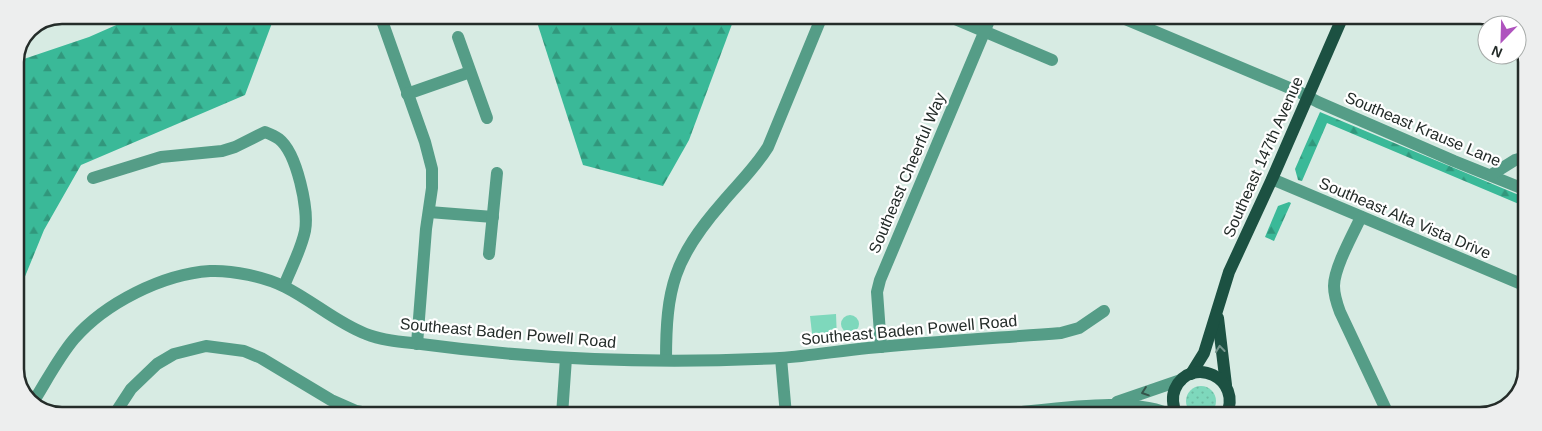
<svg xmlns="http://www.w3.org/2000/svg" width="1542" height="431" font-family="Arial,sans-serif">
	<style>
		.green { fill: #7ed8bc }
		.forest { fill: url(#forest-firs) }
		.garden { fill: url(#garden-dots) }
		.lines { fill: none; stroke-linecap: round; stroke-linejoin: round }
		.minor { stroke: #559d87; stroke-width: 12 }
		.major { stroke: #1c5142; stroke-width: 12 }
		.oneway { stroke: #77978e }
		.oneway2 { stroke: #35544a }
		.labels { text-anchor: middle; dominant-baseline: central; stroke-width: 4.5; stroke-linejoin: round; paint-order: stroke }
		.street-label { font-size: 16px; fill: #242c29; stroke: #fff }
		.rim { fill: none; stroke: #242c29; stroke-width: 2.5 }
	</style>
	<defs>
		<pattern id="forest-firs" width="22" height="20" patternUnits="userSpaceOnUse" patternTransform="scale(1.25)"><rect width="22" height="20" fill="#3ab998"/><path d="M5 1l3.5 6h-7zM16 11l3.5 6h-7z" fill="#31977c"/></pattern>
		<pattern id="garden-dots" width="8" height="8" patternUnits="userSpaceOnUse" patternTransform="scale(1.25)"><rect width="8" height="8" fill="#7ed8bc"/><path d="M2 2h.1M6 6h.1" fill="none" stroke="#6dbaa2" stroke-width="1.8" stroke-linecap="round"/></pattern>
	</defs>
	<rect width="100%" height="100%" fill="#d7ebe3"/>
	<!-- green -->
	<g class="green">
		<polygon points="836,314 837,339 813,342 810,316"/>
		<circle cx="850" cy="324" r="9"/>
	</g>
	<!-- forest -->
	<g class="forest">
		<polygon points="139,15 275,15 245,95 81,165 44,230 15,301 15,62 89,37"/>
		<polygon points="535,16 735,16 689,140 663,186 583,165"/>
		<polygon points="1320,112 1526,198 1526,207 1327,123 1302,181 1298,180 1295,169"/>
		<polygon points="1289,202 1291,203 1274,241 1265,237 1278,206"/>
	</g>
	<!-- garden -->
	<circle class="garden" cx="1201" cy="401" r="15"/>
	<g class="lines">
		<!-- minor -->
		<g class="minor">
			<polyline points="380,15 425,142 432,169 432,188 426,229 417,344"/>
			<polyline points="948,16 1052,60"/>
			<polyline points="1118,16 1299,92 1318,102 1454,161 1526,190"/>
			<polyline points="458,37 487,118"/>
			<polyline points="407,94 470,72"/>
			<polyline points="1491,175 1515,160 1526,157"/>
			<path d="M93,178L161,157L222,151L235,147L265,132C270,134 275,136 279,139C297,153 309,210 305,231C301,250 291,268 284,286"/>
			<polyline points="1272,179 1526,286"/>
			<polyline points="429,212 493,217"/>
			<path d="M1361,217C1353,234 1334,268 1334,286C1334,295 1337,304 1340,312L1389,416"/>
			<polyline points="489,254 497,173"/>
			<polyline points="881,347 877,292 880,280 991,16"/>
			<polyline points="781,358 786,415"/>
			<path d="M666,360C666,288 674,258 722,203C738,184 755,168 768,147L822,16"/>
			<polyline points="1117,402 1181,380"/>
			<path d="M32,404C46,382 58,358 74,339C105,303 163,274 210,271C232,270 266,277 285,287C313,301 337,323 366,334C383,341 403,342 421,344C539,360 660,364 780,358C809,356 838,351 868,348C932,342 996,338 1061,333L1079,328L1104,311"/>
			<polyline points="114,415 131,389 157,364 174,354 206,346 244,351 261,358 331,400 356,411 378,415"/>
			<polyline points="562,415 566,358"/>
			<path d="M988,415C1035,413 1133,393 1172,416"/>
		</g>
		<!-- major -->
		<g class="major">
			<polyline points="1218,318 1226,385"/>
			<polyline points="1191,374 1204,353 1229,272 1272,179 1343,16"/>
			<path d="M1177,416C1173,407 1171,398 1175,389C1191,354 1244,378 1226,416"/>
		</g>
	</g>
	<!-- one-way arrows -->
	<defs><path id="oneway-chevron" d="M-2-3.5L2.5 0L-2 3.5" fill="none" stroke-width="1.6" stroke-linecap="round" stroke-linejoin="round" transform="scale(1.25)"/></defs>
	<use class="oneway" href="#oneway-chevron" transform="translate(1220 349) rotate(-96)"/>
	<use class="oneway2" href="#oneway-chevron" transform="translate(1145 392) rotate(161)"/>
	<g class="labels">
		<!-- street labels -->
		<g class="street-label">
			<text transform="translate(1423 129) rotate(23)">Southeast Krause Lane</text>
			<text transform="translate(1263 157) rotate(-66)">Southeast 147th Avenue</text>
			<text transform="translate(907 173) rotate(-67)">Southeast Cheerful Way</text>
			<text transform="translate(1405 218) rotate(23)">Southeast Alta Vista Drive</text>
			<text transform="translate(909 330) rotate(-5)">Southeast Baden Powell Road</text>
			<text transform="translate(508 333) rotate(5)">Southeast Baden Powell Road</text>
		</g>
	</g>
	<!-- crop -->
	<path d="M0 0H1542V431H0ZM62 24H1480A38 38 0 0 1 1518 62V369A38 38 0 0 1 1480 407H62A38 38 0 0 1 24 369V62A38 38 0 0 1 62 24Z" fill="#edeeee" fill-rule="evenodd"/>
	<path class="rim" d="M62 24H1480A38 38 0 0 1 1518 62V369A38 38 0 0 1 1480 407H62A38 38 0 0 1 24 369V62A38 38 0 0 1 62 24Z"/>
	<!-- north arrow -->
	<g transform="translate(1502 40) rotate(203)"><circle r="24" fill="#ffffff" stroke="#a7aba9"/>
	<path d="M0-4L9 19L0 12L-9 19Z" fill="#af53be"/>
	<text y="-8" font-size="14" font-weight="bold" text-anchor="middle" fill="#242c29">N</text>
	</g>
</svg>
